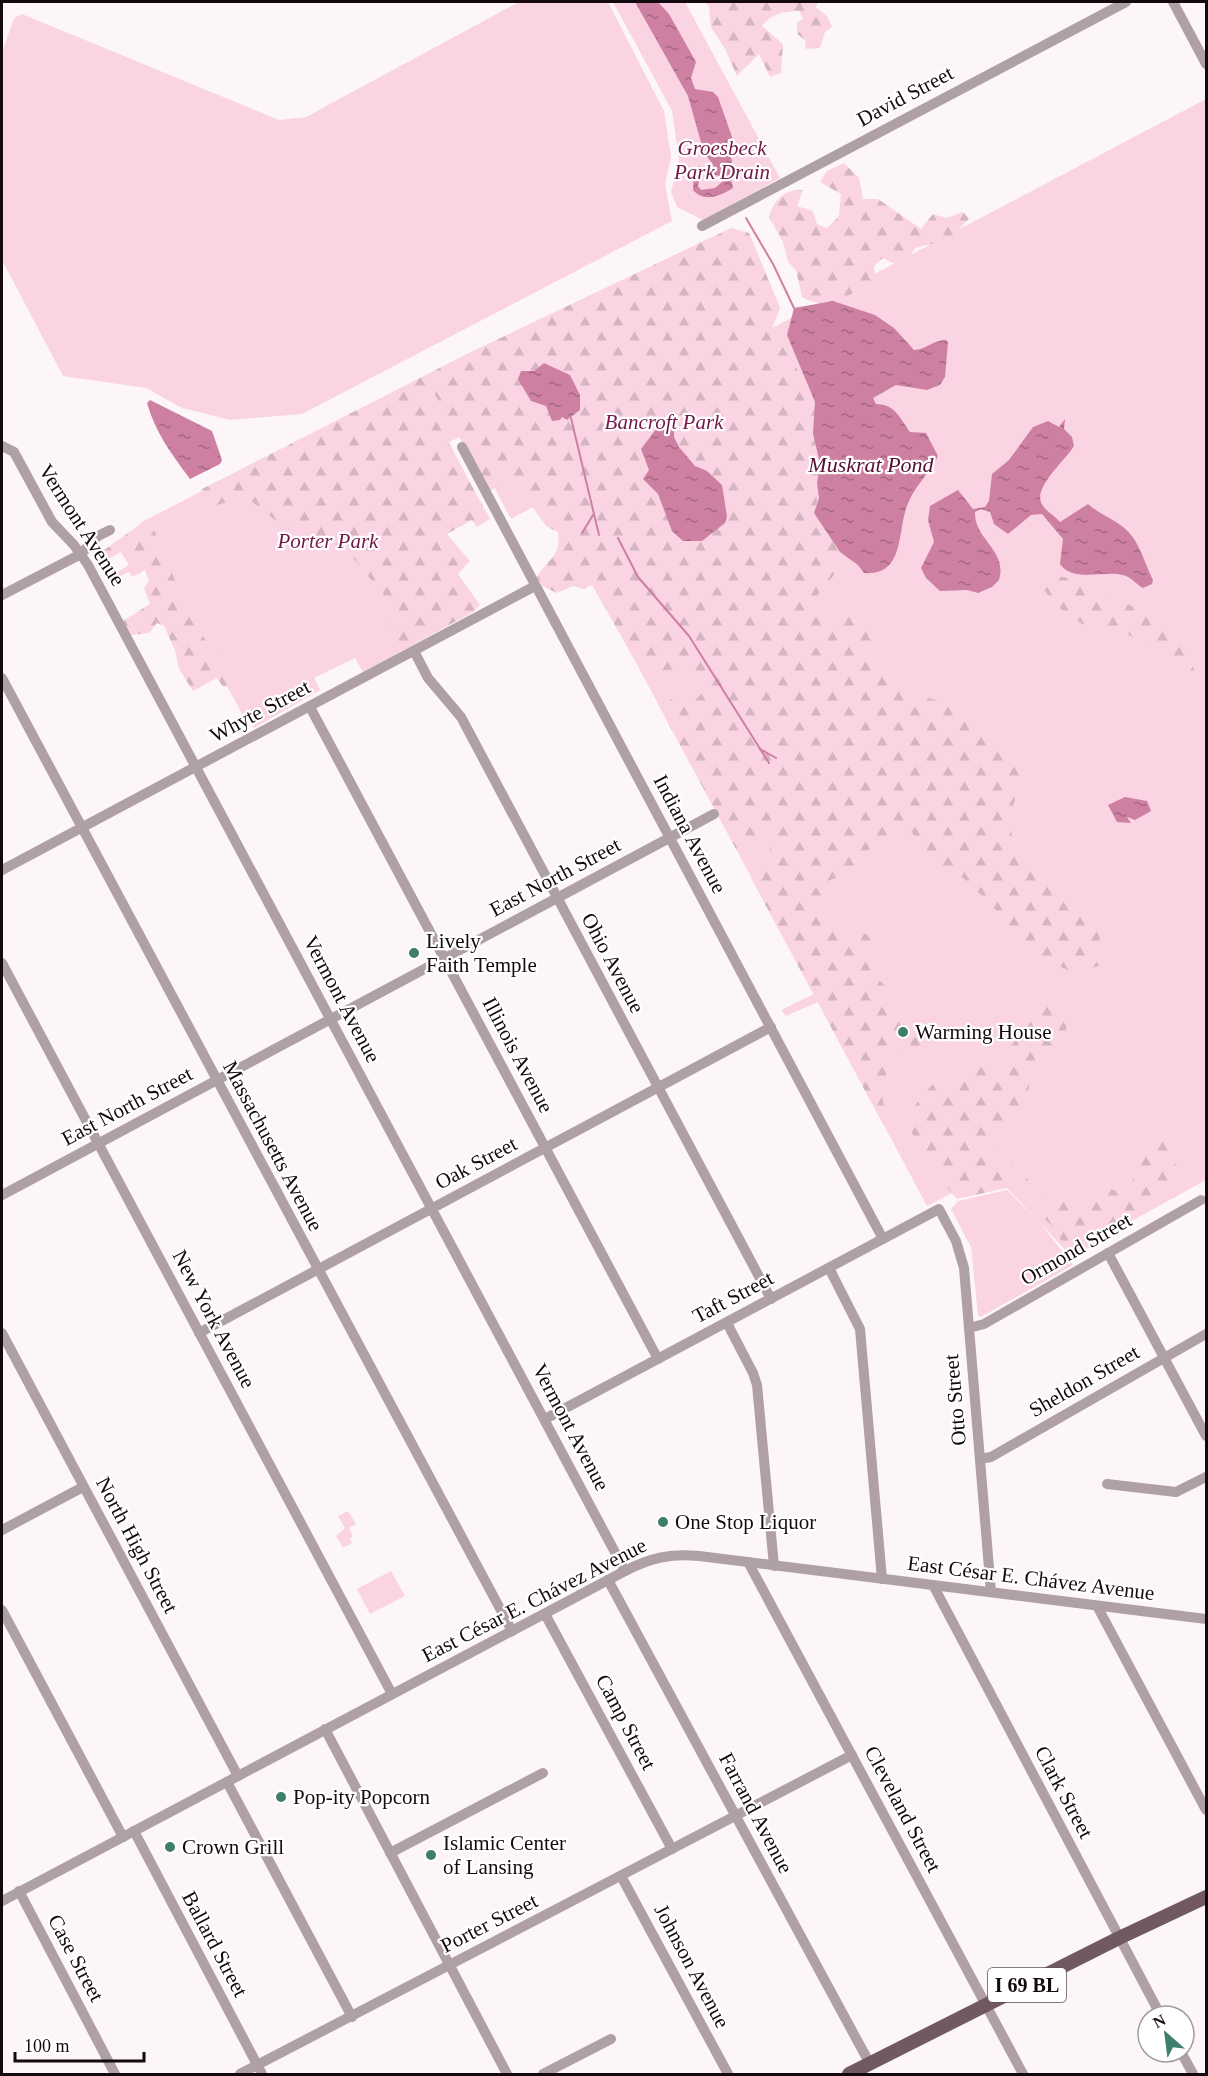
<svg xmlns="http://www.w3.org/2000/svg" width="1208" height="2076" font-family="Georgia,serif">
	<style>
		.green { fill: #fad4e3 }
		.forest { fill: url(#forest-firs); fill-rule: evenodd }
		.water { fill: url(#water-ripples) }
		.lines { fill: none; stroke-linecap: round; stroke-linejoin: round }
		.stream { stroke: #cd80a2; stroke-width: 2 }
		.minor { stroke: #afa0a6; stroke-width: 10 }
		.major { stroke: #715962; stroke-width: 14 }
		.poi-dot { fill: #3f7e6c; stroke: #fff; stroke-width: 2 }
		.labels { text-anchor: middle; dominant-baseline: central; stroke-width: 4.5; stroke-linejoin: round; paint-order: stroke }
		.shield { fill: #fff; stroke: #5a5356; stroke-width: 1.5 }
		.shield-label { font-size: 20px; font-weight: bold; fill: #14090e }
		.street-label { font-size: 21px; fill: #14090e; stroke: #fff }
		.park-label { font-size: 21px; font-style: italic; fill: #731749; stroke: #fff }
		.poi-label { font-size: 21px; fill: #14090e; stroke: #fff; text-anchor: start }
		.water-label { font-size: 22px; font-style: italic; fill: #550f34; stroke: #fff }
	</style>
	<defs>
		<pattern id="forest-firs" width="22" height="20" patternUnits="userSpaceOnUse" patternTransform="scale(1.5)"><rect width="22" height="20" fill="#fad4e3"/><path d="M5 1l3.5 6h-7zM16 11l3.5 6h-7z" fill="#d5b5c2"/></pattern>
		<pattern id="water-ripples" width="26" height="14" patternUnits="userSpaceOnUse" patternTransform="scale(1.5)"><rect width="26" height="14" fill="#cd80a2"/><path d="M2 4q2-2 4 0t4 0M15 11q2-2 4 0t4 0" fill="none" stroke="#a56782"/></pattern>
	</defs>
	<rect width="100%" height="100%" fill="#fdf6f9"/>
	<!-- green -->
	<g class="green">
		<polygon points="519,2 608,2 664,111 671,157 665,184 672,221 302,414 230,420 182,408 146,388 63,376 2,260 2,52 14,18 22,14 279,120 306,117"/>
		<polygon points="613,2 685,2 780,178 703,220 677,207 671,192 679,159 672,111"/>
		<polygon points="1206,99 1206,1180 1070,1255 1040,1223 1073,1265 981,1317 978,1315 971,1247 951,1209 958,1201 1007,1190 1039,1222 992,1172 927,1206 818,1002 786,1016 781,1010 814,994 548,499 511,519 466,434 449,442 482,507 433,533 473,612 363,672 355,658 314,678 320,690 254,728 246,712 242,714 140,523 471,352 749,233 780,308 772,328"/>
		<polygon points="348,1511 356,1524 349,1528 353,1536 350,1539 352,1543 343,1548 336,1536 345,1528 338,1516"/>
		<polygon points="391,1571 405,1596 370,1614 357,1589"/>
	</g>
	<!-- forest -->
	<g class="forest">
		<path d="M705,2H818L816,7L827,16L832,27L825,32L820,48L806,49L805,40L797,34V22L803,19L799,11C785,11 770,14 762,26L783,44L781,73L770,77L759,54L737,76L725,49L711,27L709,7Z"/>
		<path d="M844,163L859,178L863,199H878L921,229L933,214L946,218L963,212L969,219L948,240L915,248L903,268L883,258L874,266L875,284C846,292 832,314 802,297L796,270L788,262L783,242L769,217C774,200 784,189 803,190L797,206L813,211L817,224L827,228L839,216L841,194L820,182L827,171Z"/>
		<path d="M731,228L749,233L780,308L771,329L830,420L815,450C821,468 820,495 814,513L847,559L812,602L811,610L824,618L852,612L870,628L874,656L910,693L954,705L1022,772L1008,825L1025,865L1064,888L1099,932L1102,965L1075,973L1031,954L997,911L970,884L956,872L935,865L906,824C883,835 860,853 850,876L832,879L820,887C824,901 823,916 828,929C844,934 857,930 873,936L876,960L872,974L887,987L883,1001L890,1008L889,1019L918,1016L942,1025L940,1042C926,1050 910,1046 898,1052C887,1058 880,1094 884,1106C886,1110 890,1115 892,1118L884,1126L751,878L775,864L768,854L773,841C758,838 748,841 736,849L659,706L679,695L696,699L705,691L699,678C677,668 666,666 645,678L592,585L583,589L573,586L557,593L542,586L537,577C548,558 561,558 558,532L546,526L511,477L490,491L430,386L420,391L490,519L477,527L472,520L447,534L470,561L458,574L480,605L473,612L408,647L390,642L393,606L343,546C310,547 269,518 246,496L208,508L202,489L471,352ZM544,363L570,375L580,395L561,417L551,415L546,406L531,401L527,370L534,371ZM660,424C674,437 681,454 695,466C703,473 713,477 722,485L724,506L662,504L658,494L643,478L649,470L641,449Z"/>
		<path d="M149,518C169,564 195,640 232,672L231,685L223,687L217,678L193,691L179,669L175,650L164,626L157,623L149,633L131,635L123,621L150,604L144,588L149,581L145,570L132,577L129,572L119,577L121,585L113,589L107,578L129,565L121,552L102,563L97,555Z"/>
		<polygon points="1041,576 1064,577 1146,612 1190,648 1194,672 1184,674 1124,631 1082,624 1057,606 1044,590"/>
		<path d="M1041,1001L1065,1015L1067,1039L1031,1073L1025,1112L1002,1129L987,1162L997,1172L1012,1165L1025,1171L1029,1183L957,1199C940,1179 898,1136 914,1107C919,1099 926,1092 932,1085L956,1082L975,1066L992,1069L1004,1067L1006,1051L1021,1035L1028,1012Z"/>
		<path d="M1153,1139H1165L1181,1177L1168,1187L1165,1199L1153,1200L1084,1252L1065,1249C1061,1241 1057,1230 1050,1224C1039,1212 1030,1210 1038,1193L1059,1203L1072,1197L1078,1203L1095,1201L1108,1189L1120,1191L1132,1184L1137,1157Z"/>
	</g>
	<!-- water -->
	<g class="water">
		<path d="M635,2H658L669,14L696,62L691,78L695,89L713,92L718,97L732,137L729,151L732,161L730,174L733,188C720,196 704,203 693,190L694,176L698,166L702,167L698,186L701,190L715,188L722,182L721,176L714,175L712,163L704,153L688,96Z"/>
		<path d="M833,301L875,315L894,328L914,350C926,350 932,340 946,340L948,342L945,377L940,385L927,390L896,385L873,398L876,404C896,404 900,419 910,432L926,433L938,456C931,471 917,484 910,499C895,527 908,576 864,573L858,565L840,552L814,513L819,498L817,483L820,464L813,433L815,402L787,335L794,308Z"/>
		<polygon points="544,363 570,375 580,395 580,410 567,420 562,417 560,420 552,421 546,406 531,401 518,379 521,371 534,371"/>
		<path d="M150,400L212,431L222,460L220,464L190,479C172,455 155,432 147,403Z"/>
		<path d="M1065,419L1064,429L1072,437L1074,446C1066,460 1030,489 1043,506C1047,512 1055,516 1060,522L1088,504C1099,514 1112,518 1123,527C1139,539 1144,562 1153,580L1152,584L1143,588C1136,584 1131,577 1123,575C1104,570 1073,583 1060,564L1063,539L1042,514L1031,515L1008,534L994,524L990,512L981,509L975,512C974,540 1008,550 999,580L992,587L978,593L967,590L940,591L926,578L921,568L934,542L928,520L930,506L958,490L973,509L985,507L989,501L992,474L1009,460L1033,427L1048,421L1059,427Z"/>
		<polygon points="667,423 674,426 674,437 679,447 695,466 707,471 722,485 727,516 725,523 702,541 683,541 672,531 658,494 643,479 649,470 641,449 660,424"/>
		<polygon points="1125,797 1147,801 1151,811 1135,820 1127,817 1131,823 1117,822 1108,805"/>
	</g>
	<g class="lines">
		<!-- stream -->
		<g class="stream">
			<polyline points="746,218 773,264 794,308"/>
			<polyline points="571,418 599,535"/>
			<polyline points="582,533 593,515"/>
			<polyline points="618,538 638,577 689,636 769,763"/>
			<polyline points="760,749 776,758"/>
		</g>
		<!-- minor -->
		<g class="minor">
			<polyline points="1173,2 1206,64"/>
			<polyline points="702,226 1126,2"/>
			<polyline points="2,446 14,452 52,522 74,545 88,565 625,1571"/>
			<polyline points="462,447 883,1239"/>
			<polyline points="2,595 81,554 98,536 110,530"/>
			<polyline points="414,651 428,678 461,717 771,1299"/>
			<polyline points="2,678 512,1631"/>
			<polyline points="310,707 658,1359"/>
			<polyline points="2,870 535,586"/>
			<polyline points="2,963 392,1694"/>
			<polyline points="2,1195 714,814"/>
			<polyline points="1108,1253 1206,1436"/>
			<polyline points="829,1268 860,1329 882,1579"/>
			<polyline points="727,1323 753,1373 757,1385 774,1566"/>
			<polyline points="969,1328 984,1324 1201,1200"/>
			<polyline points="2,1333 238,1776"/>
			<polyline points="199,1333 771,1027"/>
			<polyline points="545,1419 939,1209 956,1241 964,1268 991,1592"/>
			<polyline points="980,1459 991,1457 1206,1334"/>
			<polyline points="1107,1484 1176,1492 1206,1477"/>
			<polyline points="2,1530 83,1487"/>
			<polyline points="748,1562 1023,2074"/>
			<polyline points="608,1580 870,2064"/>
			<polyline points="933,1585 1161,2016"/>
			<polyline points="1097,1606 1206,1810"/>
			<polyline points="2,1610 123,1837"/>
			<polyline points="545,1614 672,1849"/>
			<polyline points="325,1729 507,2074"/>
			<polyline points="227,1782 352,2017"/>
			<polyline points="134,1831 262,2074"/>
			<polyline points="390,1853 543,1773"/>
			<polyline points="621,1876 728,2074"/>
			<polyline points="19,1891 115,2074"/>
			<path d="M2,1901L625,1571C650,1558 671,1553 699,1556L1206,1619"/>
			<polyline points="1181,2052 1193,2074"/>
			<polyline points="240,2074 852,1755"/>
			<polyline points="543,2074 611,2039"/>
		</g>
		<!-- major -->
		<polyline class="major" points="849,2074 1119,1938 1206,1897"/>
	</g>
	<!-- markers -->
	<g class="poi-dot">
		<circle cx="414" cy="953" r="6"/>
		<circle cx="903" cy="1032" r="6"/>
		<circle cx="663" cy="1522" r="6"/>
		<circle cx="281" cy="1797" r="6"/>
		<circle cx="170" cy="1847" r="6"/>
		<circle cx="431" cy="1855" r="6"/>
	</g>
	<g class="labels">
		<!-- shield labels -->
		<rect class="shield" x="988" y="1968" width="78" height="34" rx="4.5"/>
		<g class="shield-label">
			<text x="1027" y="1985">I 69 BL</text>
		</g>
		<!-- street labels -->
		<g class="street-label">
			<text transform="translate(905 96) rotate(-28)">David Street</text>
			<text transform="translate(82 525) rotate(57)">Vermont Avenue</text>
			<text transform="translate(260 711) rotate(-28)">Whyte Street</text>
			<text transform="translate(690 834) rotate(62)">Indiana Avenue</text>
			<text transform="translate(555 877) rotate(-28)">East North Street</text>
			<text transform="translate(613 963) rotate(62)">Ohio Avenue</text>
			<text transform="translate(342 999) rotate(62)">Vermont Avenue</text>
			<text transform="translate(518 1055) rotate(62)">Illinois Avenue</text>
			<text transform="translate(127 1106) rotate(-28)">East North Street</text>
			<text transform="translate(273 1146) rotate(62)">Massachusetts Avenue</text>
			<text transform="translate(476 1163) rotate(-28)">Oak Street</text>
			<text transform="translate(1076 1249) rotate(-30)">Ormond Street</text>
			<text transform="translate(733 1297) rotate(-28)">Taft Street</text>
			<text transform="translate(214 1319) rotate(62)">New York Avenue</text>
			<text transform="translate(1084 1381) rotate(-30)">Sheldon Street</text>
			<text transform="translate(955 1400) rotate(-95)">Otto Street</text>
			<text transform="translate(571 1427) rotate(62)">Vermont Avenue</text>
			<text transform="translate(137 1545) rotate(62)">North High Street</text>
			<text transform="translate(1031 1578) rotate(7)">East César E. Chávez Avenue</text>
			<text transform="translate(534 1600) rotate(-27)">East César E. Chávez Avenue</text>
			<text transform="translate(626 1722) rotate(62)">Camp Street</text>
			<text transform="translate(1064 1792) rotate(62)">Clark Street</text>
			<text transform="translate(903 1809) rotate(62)">Cleveland Street</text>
			<text transform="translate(756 1813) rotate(62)">Farrand Avenue</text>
			<text transform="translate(489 1923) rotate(-27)">Porter Street</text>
			<text transform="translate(215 1944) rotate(62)">Ballard Street</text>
			<text transform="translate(76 1958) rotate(62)">Case Street</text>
			<text transform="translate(692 1966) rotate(62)">Johnson Avenue</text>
		</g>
		<!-- park labels -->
		<g class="park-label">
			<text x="722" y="148">Groesbeck<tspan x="722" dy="24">Park Drain</tspan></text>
			<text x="664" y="422">Bancroft Park</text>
			<text x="328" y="541">Porter Park</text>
		</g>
		<!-- poi labels -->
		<g class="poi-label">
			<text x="426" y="941">Lively<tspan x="426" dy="24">Faith Temple</tspan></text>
			<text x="915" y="1032">Warming House</text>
			<text x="675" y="1522">One Stop Liquor</text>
			<text x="293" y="1797">Pop-ity Popcorn</text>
			<text x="443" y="1843">Islamic Center<tspan x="443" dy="24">of Lansing</tspan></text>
			<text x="182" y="1847">Crown Grill</text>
		</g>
		<!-- water labels -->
		<g class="water-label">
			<text x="871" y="464">Muskrat Pond</text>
		</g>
	</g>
	<!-- border -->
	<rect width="1208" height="2076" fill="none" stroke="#14090e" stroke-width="6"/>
	<!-- north arrow -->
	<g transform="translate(1166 2034) rotate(332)"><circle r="28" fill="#ffffff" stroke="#a19d9f" stroke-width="1.5"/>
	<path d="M0-4.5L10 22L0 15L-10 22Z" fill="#3f7e6c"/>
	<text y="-9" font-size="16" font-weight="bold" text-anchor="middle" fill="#14090e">N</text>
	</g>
	<!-- scale -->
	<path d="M15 2052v9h129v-9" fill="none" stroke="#14090e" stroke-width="3"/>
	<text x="24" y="2052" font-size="18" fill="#14090e" stroke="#ffffff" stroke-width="4.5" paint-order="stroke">100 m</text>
</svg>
